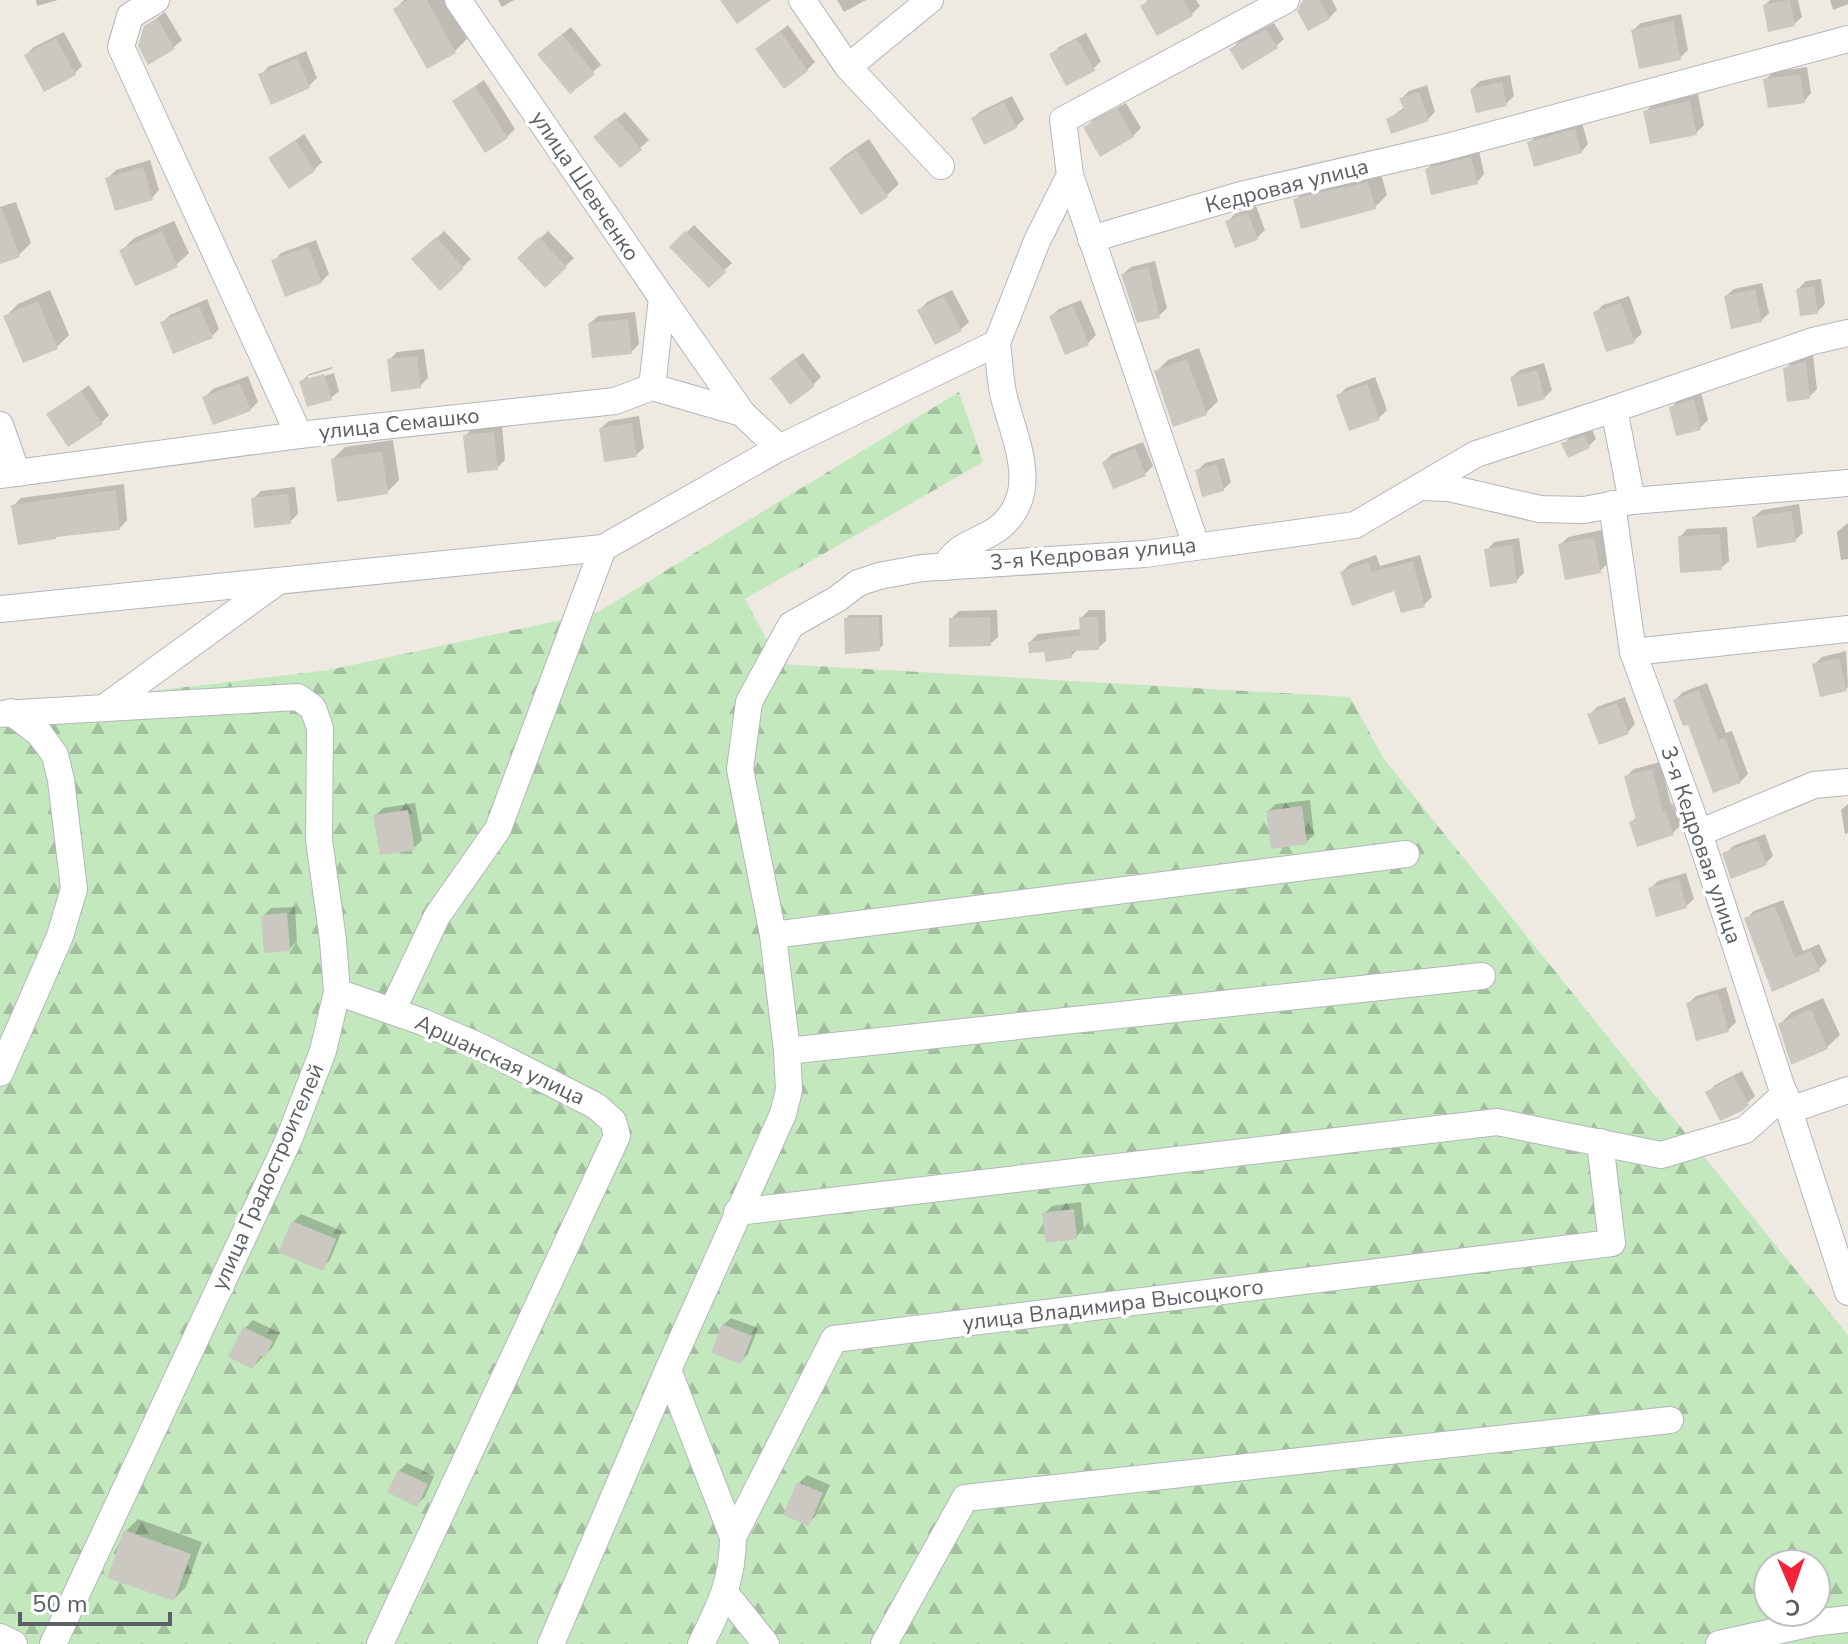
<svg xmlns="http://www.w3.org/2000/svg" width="1848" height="1644" font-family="'Nunito Sans',sans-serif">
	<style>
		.forest { fill: url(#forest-firs); fill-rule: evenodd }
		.shadow { fill: #0003 }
		.building { fill: #cbc7c1 }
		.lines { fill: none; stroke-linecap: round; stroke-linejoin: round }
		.minor-casing { stroke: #b3b7ba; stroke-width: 28 }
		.minor { stroke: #fff; stroke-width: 26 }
		.labels { text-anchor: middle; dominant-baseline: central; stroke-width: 7; stroke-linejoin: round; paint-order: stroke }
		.street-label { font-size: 22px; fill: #5a6064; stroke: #fff }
	</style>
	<defs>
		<pattern id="forest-firs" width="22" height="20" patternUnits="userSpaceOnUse" patternTransform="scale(2)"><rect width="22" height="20" fill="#c4e8bd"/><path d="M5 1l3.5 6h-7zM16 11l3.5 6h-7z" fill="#a2bf9d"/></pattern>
	</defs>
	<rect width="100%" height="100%" fill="#eeeae2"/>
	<!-- forest -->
	<path class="forest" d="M959,392L983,462L745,599L780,664L1350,697L1384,759L1848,1335V1644H0V709L329,670L598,612ZM1768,1564H1816V1612H1768Z"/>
	<!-- shadow -->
	<g class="shadow">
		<polygon points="36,0 58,0 37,6"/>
		<polygon points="404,0 445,0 467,39 455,51 428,67 395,9"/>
		<polygon points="498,0 514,0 502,7"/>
		<polygon points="837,0 866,0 844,12"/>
		<polygon points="1148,0 1196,0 1200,6 1192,14 1157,34 1142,6"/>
		<polygon points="1306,0 1332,0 1337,10 1329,18"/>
		<polygon points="1770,0 1798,0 1802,17 1794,24 1765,5"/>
		<polygon points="1830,0 1848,0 1848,4 1833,10"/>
		<polygon points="165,12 182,40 174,47 145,27"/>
		<polygon points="1681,14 1688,50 1680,58 1633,30 1641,23"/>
		<polygon points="1274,23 1284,39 1276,46 1232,49 1239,41"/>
		<polygon points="788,25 815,62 807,70 757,49"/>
		<polygon points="571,27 601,65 571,91 548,46"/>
		<polygon points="64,32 82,66 74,74 26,55 34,47"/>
		<polygon points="1086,33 1101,61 1093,69 1051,55 1059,47"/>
		<polygon points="306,51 317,78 309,86 272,102 261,75 268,67"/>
		<polygon points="1807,67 1811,93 1804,101 1765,80 1773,72"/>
		<polygon points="1510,75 1514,96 1506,104 1472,89 1480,81"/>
		<polygon points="484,80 515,129 507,137 454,101"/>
		<polygon points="1427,85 1435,112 1428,119 1388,119 1405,107 1401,99 1409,91"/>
		<polygon points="1698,94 1704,125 1696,133 1645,112 1653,104"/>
		<polygon points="1012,96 1024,119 1016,127 973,118 981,111"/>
		<polygon points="1126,103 1141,128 1133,136 1085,128 1093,120"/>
		<polygon points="625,112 649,140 620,166 603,129"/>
		<polygon points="1582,123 1588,144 1581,152 1529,143 1537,135"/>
		<polygon points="304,134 322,162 314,170 271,158"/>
		<polygon points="869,139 899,184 886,196 831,168 844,156"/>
		<polygon points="1479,150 1484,174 1477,182 1427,169 1435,161"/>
		<polygon points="150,160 159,190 152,198 108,178 116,170"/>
		<polygon points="1380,171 1387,195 1375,207 1295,200 1307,188"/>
		<polygon points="16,202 31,243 19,255 0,262 0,207"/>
		<polygon points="1256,206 1265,230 1257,238 1227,222 1235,214"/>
		<polygon points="174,221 189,253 176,265 122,250 134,238"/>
		<polygon points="694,225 732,263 709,285 672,247"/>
		<polygon points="444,231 471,259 440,288 414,259"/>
		<polygon points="548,231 574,258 545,285 519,258"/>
		<polygon points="316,240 329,274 321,282 274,261 281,253"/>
		<polygon points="1155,261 1167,308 1159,316 1123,274 1131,267"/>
		<polygon points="1821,279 1825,304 1817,312 1798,289 1806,281"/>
		<polygon points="1762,283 1769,313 1761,321 1726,296 1734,289"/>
		<polygon points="50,290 69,335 57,347 6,316 18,304"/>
		<polygon points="952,290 969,322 961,329 920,310 927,302"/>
		<polygon points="1629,296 1642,333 1634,341 1595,313 1603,305"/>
		<polygon points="207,299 219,329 212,336 162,323 170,315"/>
		<polygon points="1081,300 1096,335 1088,343 1051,316 1059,309"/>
		<polygon points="635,312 639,344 631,352 590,323 598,316"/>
		<polygon points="1199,348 1218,401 1206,413 1156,372 1168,360"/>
		<polygon points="424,349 428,378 420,386 389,360 397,352"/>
		<polygon points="803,353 821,377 813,385 780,370"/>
		<polygon points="1813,355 1817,389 1809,397 1785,369 1793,361"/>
		<polygon points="1544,363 1552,390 1544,398 1512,377 1520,370"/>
		<polygon points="332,367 332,369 308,376 308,381 334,373 339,391 331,398 301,382 309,374"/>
		<polygon points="248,376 258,402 250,410 205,397 213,389"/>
		<polygon points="1375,377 1387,410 1379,418 1338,396 1346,388"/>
		<polygon points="89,385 109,415 102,422 49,414"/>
		<polygon points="1701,392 1708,420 1700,428 1671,408 1679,400"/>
		<polygon points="639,416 644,448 636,455 601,428 609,421"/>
		<polygon points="502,425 505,460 497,468 465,436 473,428"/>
		<polygon points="1592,429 1596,439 1589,446 1564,444 1571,436"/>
		<polygon points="393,440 399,480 387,492 333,459 345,447"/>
		<polygon points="1143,442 1153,466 1145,474 1104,462 1112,454"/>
		<polygon points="1224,458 1231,482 1223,490 1197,471 1205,463"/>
		<polygon points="124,484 127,520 120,528 58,534 13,506 21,498"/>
		<polygon points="295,487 298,514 290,522 253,499 261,491"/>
		<polygon points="1799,504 1803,533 1795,540 1754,517 1762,510"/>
		<polygon points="1848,523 1848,559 1841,560 1837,532"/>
		<polygon points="1727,527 1729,561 1721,568 1680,537 1687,529"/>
		<polygon points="1602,530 1608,563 1600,571 1560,545 1568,537"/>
		<polygon points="1519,538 1524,573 1516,581 1487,550 1494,542"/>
		<polygon points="1376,555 1380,566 1420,555 1432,597 1424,605 1396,588 1342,572 1350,564"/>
		<polygon points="997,610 998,637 990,644 951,619 959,611"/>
		<polygon points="1089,610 1105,610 1106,641 1098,648 1078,649 1071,656 1046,650 1030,642 1038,634 1082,629 1081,618"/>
		<polygon points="849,615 882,615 883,645 879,649 846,619"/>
		<polygon points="1846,651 1848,687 1846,689 1814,665 1822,657"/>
		<polygon points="1707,683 1726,733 1732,731 1748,774 1740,782 1689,722 1675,700 1683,692"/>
		<polygon points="1625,697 1635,724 1628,732 1589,715 1597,707"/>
		<polygon points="1660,762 1671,804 1673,804 1681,825 1673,833 1631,822 1637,817 1626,777 1634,769"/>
		<polygon points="1310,800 1314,835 1306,842 1268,811 1276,804"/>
		<polygon points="415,803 422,840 414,848 375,816 383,808"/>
		<polygon points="1848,804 1848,833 1845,834 1841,810"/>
		<polygon points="1765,834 1773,856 1766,863 1725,854 1733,846"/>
		<polygon points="1686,873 1694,899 1686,906 1650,889 1658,881"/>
		<polygon points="1783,900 1803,951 1819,944 1827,961 1819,969 1774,989 1746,919 1754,911"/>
		<polygon points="295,907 297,941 289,949 263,916 271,908"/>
		<polygon points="1726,987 1736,1022 1728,1030 1688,1004 1696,996"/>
		<polygon points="1823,998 1840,1035 1827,1047 1792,1063 1780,1024 1792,1012"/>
		<polygon points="1742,1071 1755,1096 1741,1109 1708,1093 1715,1085"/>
		<polygon points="1081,1202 1084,1229 1076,1237 1044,1214 1052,1206"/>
		<polygon points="301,1214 342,1231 330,1260 322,1268 293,1222"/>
		<polygon points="731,1318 758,1328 748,1354 740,1362 723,1325"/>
		<polygon points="253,1320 280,1333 272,1348 253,1367 231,1356 245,1328"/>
		<polygon points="407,1463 434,1476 425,1497 417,1504 399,1471"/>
		<polygon points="807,1475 830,1485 816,1516 808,1524 785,1514 799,1483"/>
		<polygon points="138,1519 202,1542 186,1587 174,1599 125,1532"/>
	</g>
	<!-- building -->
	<g class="building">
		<polygon points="408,0 427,0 456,53 427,69 393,9"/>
		<polygon points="720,0 771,0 737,24"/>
		<polygon points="1150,0 1184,0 1193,16 1157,36 1140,6"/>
		<polygon points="1303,0 1320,0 1330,19 1308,31 1297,11"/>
		<polygon points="1790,0 1795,26 1768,32 1763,5"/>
		<polygon points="157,18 175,49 148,65 138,46 144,26"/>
		<polygon points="1673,21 1681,60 1639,69 1631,30"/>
		<polygon points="1266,29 1278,48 1242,70 1229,49"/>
		<polygon points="780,31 808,71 784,89 755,49"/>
		<polygon points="562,34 595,74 570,94 537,54"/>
		<polygon points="56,38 76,75 44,92 24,55"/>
		<polygon points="1077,39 1095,71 1066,86 1049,54"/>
		<polygon points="298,58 310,88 271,105 258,74"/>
		<polygon points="1800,74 1805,103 1768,108 1763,79"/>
		<polygon points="1502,82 1507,106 1476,113 1470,89"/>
		<polygon points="475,86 508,138 485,153 452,101"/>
		<polygon points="1419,92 1429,121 1391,134 1386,119 1404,110 1399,98"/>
		<polygon points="1690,101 1697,135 1650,144 1643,111"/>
		<polygon points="1004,102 1017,128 984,145 971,118"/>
		<polygon points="1117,109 1134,137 1100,157 1083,127"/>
		<polygon points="616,118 642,150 620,168 593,137"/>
		<polygon points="1575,129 1582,153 1534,167 1527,142"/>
		<polygon points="295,140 315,171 289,189 268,158"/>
		<polygon points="856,150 888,197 861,215 829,168"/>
		<polygon points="1471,157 1478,184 1431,195 1425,169"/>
		<polygon points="143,167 153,200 115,211 105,178"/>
		<polygon points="1368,182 1376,209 1301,229 1293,199"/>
		<polygon points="0,208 2,208 20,257 0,264"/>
		<polygon points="1248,213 1258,240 1235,248 1225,221"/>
		<polygon points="162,231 178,267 135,286 119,250"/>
		<polygon points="685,231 726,272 709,288 669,247"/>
		<polygon points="436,237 464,268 440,291 411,259"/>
		<polygon points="539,237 567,267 545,288 517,258"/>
		<polygon points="308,247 322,283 285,297 271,260"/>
		<polygon points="1148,267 1160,318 1137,323 1121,274"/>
		<polygon points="1814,286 1818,314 1800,316 1796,289"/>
		<polygon points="1755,289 1762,322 1731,329 1724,296"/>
		<polygon points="944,296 962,331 935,345 917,310"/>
		<polygon points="38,301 58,349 23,363 3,316"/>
		<polygon points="1621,303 1635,343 1606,352 1593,312"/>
		<polygon points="199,306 213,338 173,354 160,322"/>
		<polygon points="1073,306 1089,345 1065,355 1049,316"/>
		<polygon points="628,319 632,354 592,358 588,323"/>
		<polygon points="417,356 421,388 391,392 387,359"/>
		<polygon points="794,359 815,386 790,405 770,378"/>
		<polygon points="1187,359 1207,415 1173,427 1154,371"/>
		<polygon points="1806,361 1810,399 1787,402 1783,368"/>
		<polygon points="1537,370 1545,399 1518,407 1510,377"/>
		<polygon points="324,374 332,400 307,407 299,381"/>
		<polygon points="240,383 251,411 213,425 202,397"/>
		<polygon points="1367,384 1380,420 1349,431 1336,395"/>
		<polygon points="81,391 103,424 68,447 46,414"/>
		<polygon points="1694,399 1701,430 1676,436 1669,407"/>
		<polygon points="632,423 637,457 604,462 599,428"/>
		<polygon points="494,432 498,470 467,473 463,435"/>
		<polygon points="1584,436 1590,448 1568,458 1561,443"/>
		<polygon points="1135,448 1146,476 1113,489 1102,462"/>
		<polygon points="382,451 388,494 337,502 331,459"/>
		<polygon points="1217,464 1224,491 1202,497 1195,470"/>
		<polygon points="116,490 120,530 56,537 56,539 18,545 11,505"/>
		<polygon points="288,494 291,524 254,528 251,498"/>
		<polygon points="1791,511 1796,542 1757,548 1752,517"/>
		<polygon points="1720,534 1722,570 1680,573 1678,536"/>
		<polygon points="1594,537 1601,573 1565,580 1558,544"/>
		<polygon points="1512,545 1517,583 1490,587 1484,549"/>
		<polygon points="1413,561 1425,607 1401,613 1394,591 1352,606 1340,572 1368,562 1372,572"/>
		<polygon points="879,617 880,651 845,654 844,618"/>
		<polygon points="990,617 991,646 949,647 949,618"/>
		<polygon points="1079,617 1098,617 1099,650 1071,651 1072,658 1046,662 1044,652 1029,653 1028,642 1080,635"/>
		<polygon points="1839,658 1847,691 1820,697 1812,664"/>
		<polygon points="1699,690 1718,740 1725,738 1741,783 1713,793 1688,725 1683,726 1673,700"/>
		<polygon points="1617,703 1629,734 1599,745 1587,714"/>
		<polygon points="1652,769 1663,811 1666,810 1674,835 1637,847 1629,822 1636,820 1624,776"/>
		<polygon points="1302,806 1307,844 1271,849 1266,811"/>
		<polygon points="408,810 415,850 380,855 373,815"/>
		<polygon points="1757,840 1767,865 1731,879 1722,853"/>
		<polygon points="1679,879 1687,908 1656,917 1648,888"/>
		<polygon points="1775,906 1795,958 1811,951 1820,971 1772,992 1744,918"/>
		<polygon points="287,913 290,951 264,953 261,915"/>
		<polygon points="1718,993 1729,1032 1696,1041 1686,1003"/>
		<polygon points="1811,1009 1828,1049 1791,1065 1778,1024"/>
		<polygon points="1734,1077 1749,1105 1742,1111 1720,1121 1705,1092"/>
		<polygon points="1074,1209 1077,1239 1046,1243 1042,1213"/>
		<polygon points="292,1221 336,1239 323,1271 278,1252"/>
		<polygon points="722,1324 752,1336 741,1364 711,1353"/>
		<polygon points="243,1327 273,1341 265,1358 260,1356 253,1369 228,1357"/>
		<polygon points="398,1470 428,1484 417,1507 387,1492"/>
		<polygon points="797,1482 823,1493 809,1526 783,1515"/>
		<polygon points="124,1530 191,1554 174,1601 107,1578"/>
	</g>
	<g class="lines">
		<defs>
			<g id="minor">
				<polyline points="156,0 130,16 121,47 299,435"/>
				<polyline points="458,0 662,298 652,387"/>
				<polyline points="802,0 848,67 941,166"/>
				<polyline points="848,67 930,0"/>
				<polyline points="1091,239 1241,195 1447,147 1848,39"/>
				<polyline points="662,298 742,413"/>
				<polyline points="0,425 17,473"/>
				<polyline points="0,475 299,435 615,401 652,387 742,413 779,448"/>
				<polyline points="1420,487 1449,488 1540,509 1584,510 1632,501 1848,483"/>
				<polyline points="1632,501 1614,409 1813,341 1848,333"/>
				<polyline points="1612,504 1633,652 1699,833 1848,1292"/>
				<polyline points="1196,545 1070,175 1063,120 1286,0"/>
				<path d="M946,567C953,545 983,541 1000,527C1043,491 1013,437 1003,393C1000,377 999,360 997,343"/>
				<polyline points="0,609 603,548 779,448 997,343 1037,241 1070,175"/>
				<polyline points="1633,652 1848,629"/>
				<polyline points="105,707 277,582"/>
				<polyline points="0,714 298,697 313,708 320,728 319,840 333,940 337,992 323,1051 289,1139 53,1644"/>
				<polyline points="1699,833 1814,785 1848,782"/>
				<polyline points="773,935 740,769 749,702 791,625 837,599 858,583 879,576 922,568 1145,554 1355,525 1476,454 1614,409"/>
				<polyline points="1482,976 787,1051 789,1090 783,1114 668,1370 733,1537 834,1339 1612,1243 1600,1142"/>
				<polyline points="337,992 423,1022 481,1047 596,1106 613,1121 617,1136 380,1644"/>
				<polyline points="392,1011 437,916 498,829 603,548"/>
				<polyline points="787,1051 773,935 1406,854"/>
				<polyline points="0,1073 60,936 74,889 61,780 55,755 39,733 11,712"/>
				<polyline points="1790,1110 1848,1090"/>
				<polyline points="737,1212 1497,1122 1661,1155 1745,1130 1785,1094"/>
				<polyline points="726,1594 766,1644"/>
				<polyline points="0,1637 14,1644"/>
				<polyline points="551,1644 668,1370"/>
				<path d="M701,1644C720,1606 733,1580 733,1537"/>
				<polyline points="884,1644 965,1498 1670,1420"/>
				<polyline points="1719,1644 1812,1623 1848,1619"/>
			</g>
		</defs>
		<!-- minor casing -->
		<use href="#minor" class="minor-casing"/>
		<!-- minor -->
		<use href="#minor" class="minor"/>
	</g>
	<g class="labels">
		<!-- street labels -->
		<g class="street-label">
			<text transform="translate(585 186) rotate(56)">улица Шевченко</text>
			<text transform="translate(1287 186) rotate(-14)">Кедровая улица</text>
			<text transform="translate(399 424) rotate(-6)">улица Семашко</text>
			<text transform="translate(1093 554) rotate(-5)">3-я Кедровая улица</text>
			<text transform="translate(1701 845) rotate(71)">3-я Кедровая улица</text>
			<text transform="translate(500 1060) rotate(25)">Аршанская улица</text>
			<text transform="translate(268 1177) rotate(-66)">улица Градостроителей</text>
			<text transform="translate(1113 1305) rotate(-7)">улица Владимира Высоцкого</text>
		</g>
	</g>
	<!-- north arrow -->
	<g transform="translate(1792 1588) rotate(178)"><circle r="38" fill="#ffffff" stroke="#bdbfc1" stroke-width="2"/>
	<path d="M0-6L14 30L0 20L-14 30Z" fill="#f32337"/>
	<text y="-12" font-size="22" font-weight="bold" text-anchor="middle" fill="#5a6064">С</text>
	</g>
	<!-- scale -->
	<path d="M20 1612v12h150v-12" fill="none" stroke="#5a6064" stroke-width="4"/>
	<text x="32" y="1612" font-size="24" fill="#5a6064" stroke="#ffffff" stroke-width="6" paint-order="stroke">50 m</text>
</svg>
